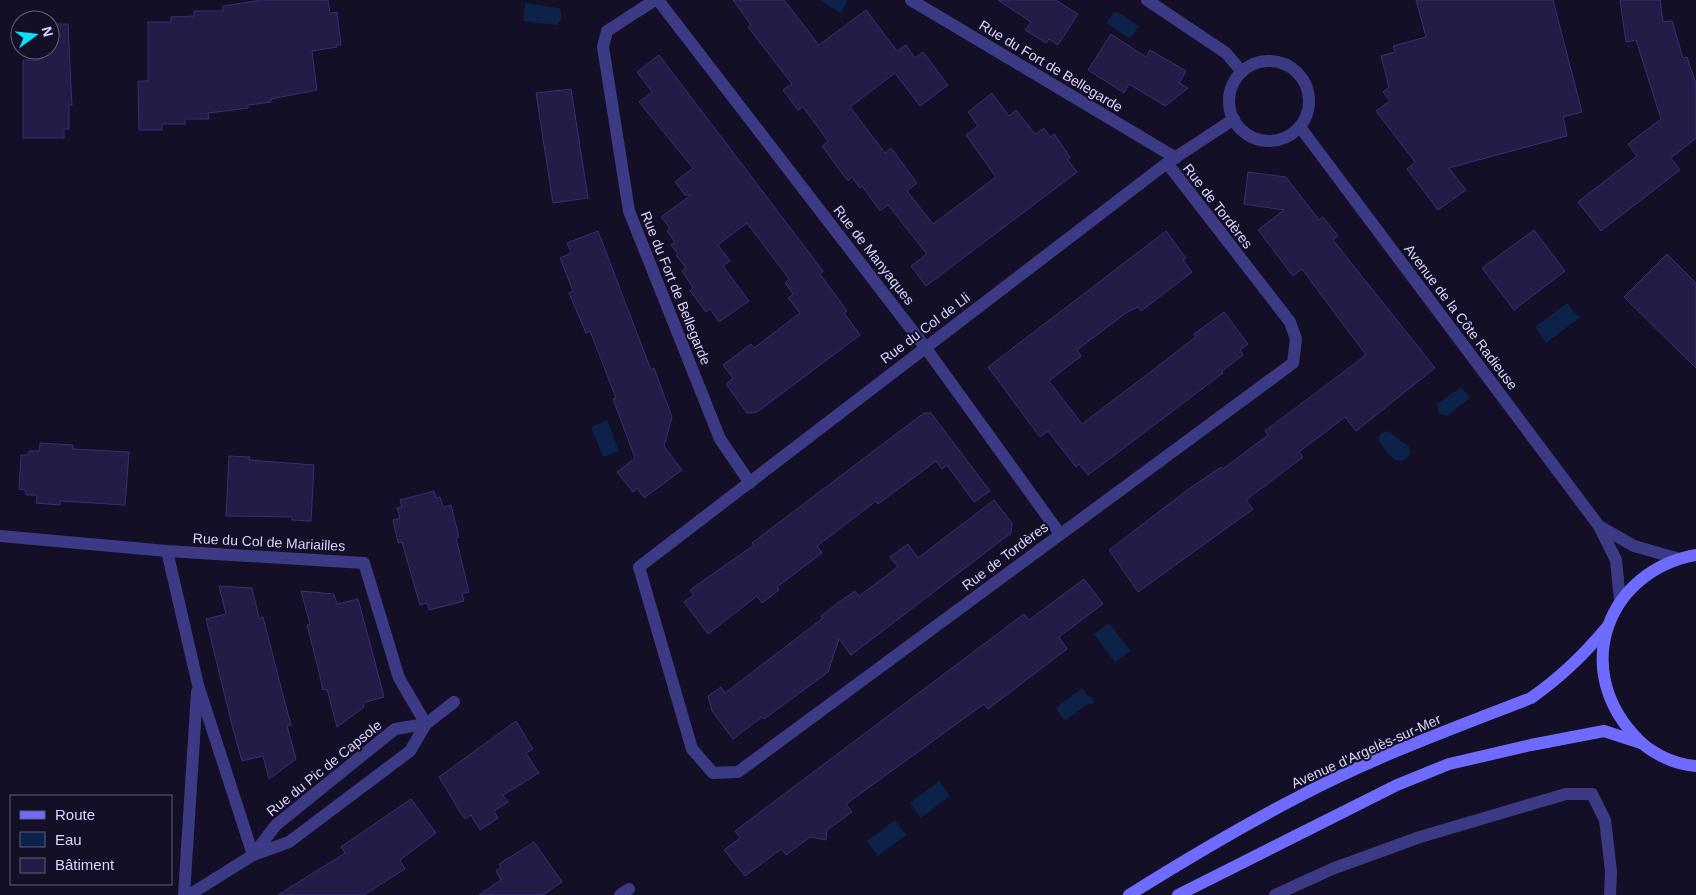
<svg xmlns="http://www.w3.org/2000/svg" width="1696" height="895" font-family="Arial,sans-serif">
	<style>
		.water { fill: #0c2248 }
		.building { fill: #241b47; stroke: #3b2d73 }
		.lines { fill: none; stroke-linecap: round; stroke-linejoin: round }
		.street { stroke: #3d3a85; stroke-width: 12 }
		.secondary { stroke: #6f6bff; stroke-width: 12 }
		.labels { text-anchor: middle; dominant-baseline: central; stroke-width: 4; stroke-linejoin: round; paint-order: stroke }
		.street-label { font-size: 14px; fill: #d9d4ff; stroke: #130f26 }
	</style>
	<rect width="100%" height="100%" fill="#130f26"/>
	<!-- water -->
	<g class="water">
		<polygon points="819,0 848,0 841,13"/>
		<polygon points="525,3 560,8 562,18 557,25 523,21"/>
		<polygon points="1115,11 1139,26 1130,39 1106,23"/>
		<polygon points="1567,303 1579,318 1546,343 1535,327"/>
		<polygon points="1461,387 1470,398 1447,416 1439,414 1437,404"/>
		<polygon points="607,420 619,451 603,457 591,427"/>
		<path d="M1388,431L1409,447L1410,454C1397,472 1387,451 1379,441L1380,434Z"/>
		<polygon points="1109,623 1130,651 1115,662 1094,634"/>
		<polygon points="1082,688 1087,695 1093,698 1094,703 1086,705 1065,721 1056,708"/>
		<polygon points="939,781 950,796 921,818 910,803"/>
		<polygon points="895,820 906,835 878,856 867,841"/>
	</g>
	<!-- building -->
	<g class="building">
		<polygon points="262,0 328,0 330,13 337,12 341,45 336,45 337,47 312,51 317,90 271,99 271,102 248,105 248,108 208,113 209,119 185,119 185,124 162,124 162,130 139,130 138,81 148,81 148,22 171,22 171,17 194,16 194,11 223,11 223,6"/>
		<polygon points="733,0 784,0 819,45 866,10 897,51 906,45 915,58 923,52 948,85 920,106 895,73 850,107 885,153 891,148 917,183 907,191 933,224 996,177 966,135 978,126 968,112 992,93 1009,116 1016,110 1035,134 1044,128 1050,137 1054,134 1070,157 1067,159 1077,172 926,286 911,266 927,254 888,205 880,211 862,186 860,188 852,177 848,181 822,146 828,141 803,107 798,110 783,90 792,84 748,27 751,25"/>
		<polygon points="998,0 1056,0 1078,14 1058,45 1049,39 1046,43 1025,30 1031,22"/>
		<polygon points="1416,0 1553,0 1582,112 1563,117 1567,136 1449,168 1466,190 1438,210 1407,169 1415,162 1376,111 1390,101 1383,92 1389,87 1381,56 1395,52 1393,46 1426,37"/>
		<polygon points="1620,0 1660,0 1663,22 1672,21 1683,58 1687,57 1696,84 1696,138 1671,158 1680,170 1601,231 1578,202 1637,156 1628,144 1661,119 1636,40 1626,42"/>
		<polygon points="50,24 68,24 72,105 69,105 69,129 64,129 64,138 23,138 23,60 39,60 39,50 50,50"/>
		<polygon points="1111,34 1146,57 1150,50 1186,71 1179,83 1188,88 1165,106 1129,84 1124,93 1088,70"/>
		<polygon points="659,55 823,271 820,274 847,311 844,313 860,335 757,412 747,413 726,384 733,378 723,365 751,344 754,348 800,313 788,298 793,294 785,283 789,279 747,223 718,245 730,261 723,266 749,301 719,322 710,309 706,312 690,291 693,288 682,271 686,268 676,255 678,254 671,245 675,242 667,231 670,228 661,217 691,195 685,195 675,182 693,168 639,102 652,92 637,72"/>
		<polygon points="571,89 588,198 553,203 536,93"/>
		<polygon points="1248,172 1286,177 1319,220 1323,217 1338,236 1333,240 1435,368 1356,431 1345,417 1299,452 1303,457 1246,500 1253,509 1138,592 1109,550 1190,488 1221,467 1223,469 1268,435 1265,431 1366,355 1302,269 1293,276 1258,230 1284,210 1244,204"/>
		<polygon points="1534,230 1565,271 1514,310 1482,268"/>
		<polygon points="598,231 651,370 654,368 672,417 664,446 682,470 644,498 637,488 633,492 617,472 635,458 613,399 616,398 590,331 586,333 569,293 573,291 560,258 571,253 567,243"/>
		<polygon points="1166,231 1186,258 1183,260 1192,272 1141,311 1138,307 1126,313 1077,350 1081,356 1049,381 1082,424 1196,337 1194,334 1224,312 1248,344 1240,350 1243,355 1222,371 1223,373 1088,475 1079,464 1076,467 1048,431 1040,437 988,367"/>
		<polygon points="1667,254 1696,283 1696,368 1624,297"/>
		<polygon points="924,413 931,413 990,491 974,502 947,465 942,469 936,461 878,504 876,501 817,546 822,553 777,587 779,590 762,603 757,596 708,634 684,602 694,595 690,590 754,545 752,543 761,536"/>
		<polygon points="40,443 73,445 73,449 129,452 125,505 60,501 60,505 36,503 37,495 26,495 26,490 19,489 21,455 29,455 29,451 39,451"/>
		<polygon points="229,456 250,457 249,460 314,465 311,521 292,520 292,517 226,516"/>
		<polygon points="434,491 436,498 440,497 443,507 451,505 459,537 456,538 469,592 462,594 464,601 429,610 427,603 420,605 402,542 398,543 393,520 400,518 397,508 402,507 400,500"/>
		<polygon points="994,500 1012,523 1011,533 851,655 839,639 828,672 764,719 762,717 733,739 712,711 708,696 721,687 725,693 823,618 821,616 838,603 855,591 859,596 898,567 890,557 908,544 918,558"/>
		<polygon points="1084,579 1103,604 1059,637 1067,649 988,709 984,704 846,804 852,812 827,830 826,840 810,837 786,855 781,849 745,876 724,850 740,838 735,831 1024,614 1029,620"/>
		<polygon points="219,586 252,588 259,618 263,617 285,703 291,725 287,726 296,759 269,779 263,756 242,761 232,725 206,619 226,614"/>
		<polygon points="301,591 334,594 337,604 358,599 376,666 384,697 363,703 364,707 337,727 327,689 323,690 318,668 307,625 310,624"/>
		<polygon points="516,721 533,749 526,753 539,773 503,795 508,802 494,811 498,818 480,830 471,815 465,819 462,815 439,777"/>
		<polygon points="411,799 436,833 400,860 405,869 364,895 278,895 345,853 341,847"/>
		<polygon points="534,842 562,882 543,895 479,895 501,880 496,871 501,867 499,864"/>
	</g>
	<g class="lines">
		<!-- street -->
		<g class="street">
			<polyline points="655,0 607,31 603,47 629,211 720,439 750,483"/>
			<polyline points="658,0 925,347 1060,534"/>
			<polyline points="911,0 1176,158"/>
			<polyline points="1147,0 1226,53 1242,72"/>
			<circle cx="1269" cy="101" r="40"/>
			<polyline points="1300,127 1599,526"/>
			<polyline points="1167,163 1290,322 1296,339 1293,363 738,772 713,773 692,749 639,567 1167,163 1234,119"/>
			<polyline points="0,536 167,551 364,563 399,678 426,724"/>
			<polyline points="167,551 198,685 253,855"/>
			<polyline points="1620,601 1616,560 1599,526 1634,546 1676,558"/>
			<polyline points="253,855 276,825 395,729 426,724"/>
			<polyline points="184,895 197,692"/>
			<polyline points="189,895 253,855 289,842 410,751 426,724 454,702"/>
			<polyline points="620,895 629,889"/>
			<polyline points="1275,895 1332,869 1420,837 1566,794 1592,794 1605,820 1611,871 1610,895"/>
		</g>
		<!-- secondary -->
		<g class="secondary">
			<path d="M1696,555C1608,571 1572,666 1633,734C1648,752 1672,764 1696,766"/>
			<path d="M1129,895C1185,860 1242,826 1300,796C1374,757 1454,728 1531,698C1561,677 1584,655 1607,627"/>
			<polyline points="1178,895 1397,785 1449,764 1531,745 1604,731 1641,743"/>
		</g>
	</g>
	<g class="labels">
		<!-- street labels -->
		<g class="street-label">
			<text transform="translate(1051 66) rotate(31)">Rue du Fort de Bellegarde</text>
			<text transform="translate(1218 206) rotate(52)">Rue de Tordères</text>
			<text transform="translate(874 255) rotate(52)">Rue de Manyaques</text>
			<text transform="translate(676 288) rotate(68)">Rue du Fort de Bellegarde</text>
			<text transform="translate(1461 317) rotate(53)">Avenue de la Côte Radieuse</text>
			<text transform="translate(925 328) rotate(-37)">Rue du Col de Lli</text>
			<text transform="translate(269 542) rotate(3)">Rue du Col de Mariailles</text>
			<text transform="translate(1005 556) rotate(-37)">Rue de Tordères</text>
			<text transform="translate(1366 751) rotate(-24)">Avenue d'Argelès-sur-Mer</text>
			<text transform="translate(324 768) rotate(-39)">Rue du Pic de Capsole</text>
		</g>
	</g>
	<!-- legend -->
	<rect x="10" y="795" width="162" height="90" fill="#130f26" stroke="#625e7d"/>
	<rect x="20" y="811" width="25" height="8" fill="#6f6bff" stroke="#625e7d"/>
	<text x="55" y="820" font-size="15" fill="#d9d4ff">Route</text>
	<rect x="20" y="832" width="25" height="15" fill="#0c2248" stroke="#625e7d"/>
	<text x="55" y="845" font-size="15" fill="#d9d4ff">Eau</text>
	<rect x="20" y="858" width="25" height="15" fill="#241b47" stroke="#625e7d"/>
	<text x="55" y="870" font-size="15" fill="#d9d4ff">Bâtiment</text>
	<!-- north arrow -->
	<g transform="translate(35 35) rotate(75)"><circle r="24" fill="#130f26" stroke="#625e7d"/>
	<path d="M0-4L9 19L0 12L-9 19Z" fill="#00e5ff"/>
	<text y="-8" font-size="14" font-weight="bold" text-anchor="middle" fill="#d9d4ff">N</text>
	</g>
</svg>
